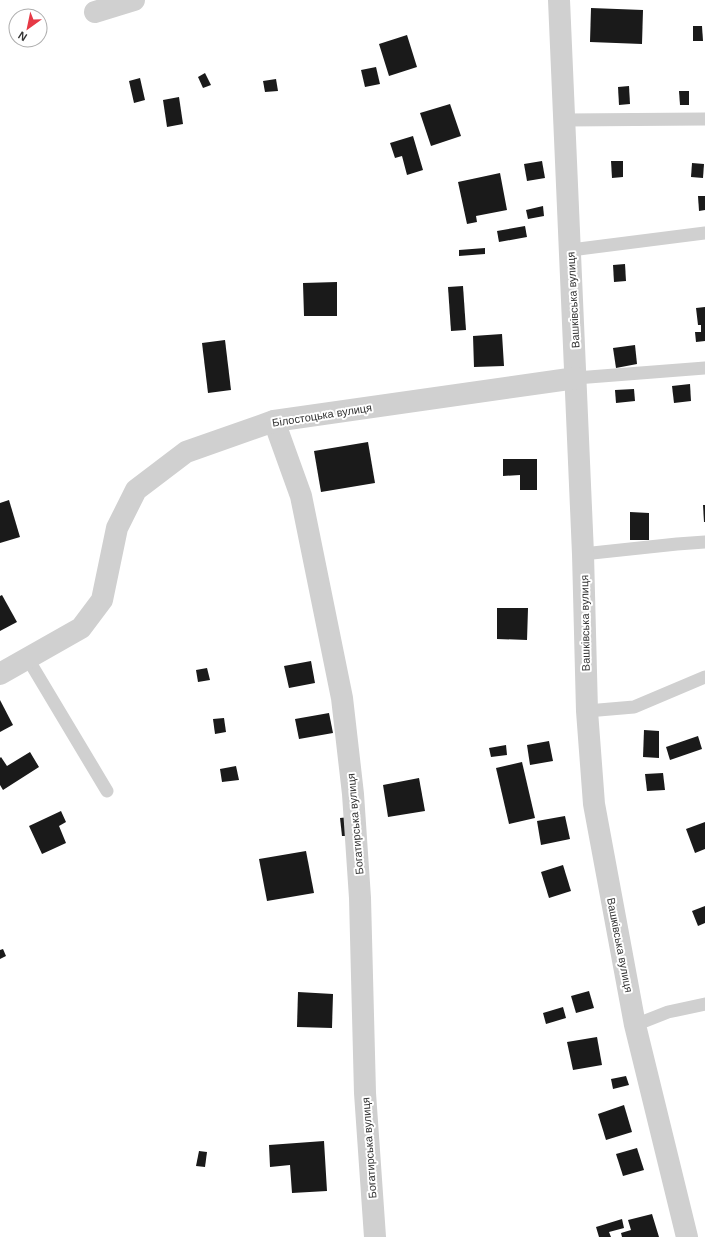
<svg xmlns="http://www.w3.org/2000/svg" width="705" height="1237" font-family="Arial,sans-serif">
	<style>
		.building { fill: #1a1a1a }
		.lines { fill: none; stroke-linecap: round; stroke-linejoin: round }
		.service { stroke: #d0d0d0; stroke-width: 13 }
		.minor { stroke: #d0d0d0; stroke-width: 22 }
		.labels { text-anchor: middle; dominant-baseline: central; stroke-width: 4; stroke-linejoin: round; paint-order: stroke }
		.street-label { font-size: 11px; fill: #333; stroke: #fff }
	</style>
	<rect width="100%" height="100%" fill="#fff"/>
	<!-- building -->
	<g class="building">
		<polygon points="591,8 643,10 642,44 590,42"/>
		<polygon points="693,26 702,26 703,41 693,41"/>
		<polygon points="407,35 417,67 389,76 379,44"/>
		<polygon points="376,67 380,84 365,87 361,70"/>
		<polygon points="205,73 211,85 203,88 198,77"/>
		<polygon points="140,78 145,100 134,103 129,81"/>
		<polygon points="276,79 278,91 265,92 263,81"/>
		<polygon points="629,86 630,104 619,105 618,87"/>
		<polygon points="679,91 689,91 689,105 680,105"/>
		<polygon points="179,97 183,124 167,127 163,100"/>
		<polygon points="450,104 461,136 431,146 420,113"/>
		<polygon points="413,136 423,170 407,175 402,156 395,158 390,143"/>
		<polygon points="542,161 545,178 527,181 524,164"/>
		<polygon points="611,161 623,161 623,177 612,178"/>
		<polygon points="692,163 704,164 703,178 691,177"/>
		<polygon points="500,173 507,210 476,216 477,222 467,224 458,182"/>
		<polygon points="698,196 705,196 705,210 699,211"/>
		<polygon points="543,206 544,216 528,219 526,210"/>
		<polygon points="525,226 527,237 499,242 497,231"/>
		<polygon points="485,248 485,254 459,256 459,250"/>
		<polygon points="625,264 626,281 614,282 613,265"/>
		<polygon points="337,282 337,316 304,316 303,283"/>
		<polygon points="463,286 466,330 451,331 448,287"/>
		<polygon points="705,307 705,341 696,342 695,332 701,332 701,325 698,325 696,308"/>
		<polygon points="502,334 504,366 474,367 473,336"/>
		<polygon points="225,340 231,390 208,393 202,343"/>
		<polygon points="635,345 637,364 616,368 613,348"/>
		<polygon points="690,384 691,401 674,403 672,386"/>
		<polygon points="634,389 635,401 616,403 615,390"/>
		<polygon points="368,442 375,483 321,492 314,451"/>
		<polygon points="503,459 537,459 537,490 520,490 520,475 503,476"/>
		<polygon points="9,500 20,537 0,543 0,503"/>
		<polygon points="703,505 705,505 705,522 704,522"/>
		<polygon points="630,512 649,513 649,540 630,540"/>
		<polygon points="2,595 17,622 0,631 0,596"/>
		<polygon points="497,608 528,608 527,640 497,639"/>
		<polygon points="311,661 315,683 289,688 284,666"/>
		<polygon points="207,668 210,680 198,682 196,670"/>
		<polygon points="0,700 13,725 0,732"/>
		<polygon points="329,713 333,733 299,739 295,719"/>
		<polygon points="224,718 226,732 215,734 213,719"/>
		<polygon points="644,730 659,731 659,758 643,757"/>
		<polygon points="698,736 702,749 670,760 666,747"/>
		<polygon points="549,741 553,761 530,765 527,745"/>
		<polygon points="506,745 507,755 491,757 489,748"/>
		<polygon points="30,752 39,767 3,790 0,785 0,758 1,757 7,766"/>
		<polygon points="522,762 535,818 509,824 496,768"/>
		<polygon points="236,766 239,780 222,782 220,769"/>
		<polygon points="663,773 665,790 647,791 645,774"/>
		<polygon points="419,778 425,811 388,817 383,785"/>
		<polygon points="61,811 66,822 59,826 66,843 42,854 29,826"/>
		<polygon points="565,816 570,839 541,845 537,821"/>
		<polygon points="350,817 352,836 342,836 340,818"/>
		<polygon points="705,822 705,849 695,853 686,829"/>
		<polygon points="306,851 314,893 267,901 259,859"/>
		<polygon points="563,865 571,891 549,898 541,872"/>
		<polygon points="705,906 705,923 698,926 692,911"/>
		<polygon points="3,949 6,956 0,959 0,950"/>
		<polygon points="589,991 594,1008 576,1013 571,996"/>
		<polygon points="298,992 333,994 332,1028 297,1027"/>
		<polygon points="563,1007 566,1018 546,1024 543,1013"/>
		<polygon points="597,1037 602,1065 573,1070 567,1042"/>
		<polygon points="626,1076 629,1085 613,1089 611,1079"/>
		<polygon points="624,1105 632,1132 606,1140 598,1114"/>
		<polygon points="324,1141 327,1191 292,1193 290,1165 270,1167 269,1145"/>
		<polygon points="637,1148 644,1170 623,1176 616,1154"/>
		<polygon points="199,1151 207,1152 205,1167 196,1166"/>
		<polygon points="652,1214 659,1237 622,1237 621,1233 631,1230 628,1220"/>
		<polygon points="622,1219 624,1228 609,1232 611,1237 599,1237 596,1227"/>
	</g>
	<g class="lines">
		<!-- service -->
		<g class="service">
			<polyline points="565,120 705,119"/>
			<polyline points="571,250 705,233"/>
			<polyline points="576,378 705,368"/>
			<polyline points="583,554 677,544 705,542"/>
			<polyline points="28,659 107,791"/>
			<polyline points="587,711 634,707 705,677"/>
			<polyline points="635,1025 668,1012 705,1004"/>
		</g>
		<!-- minor -->
		<g class="minor">
			<polyline points="559,0 583,554 587,711 594,804 635,1025 687,1237"/>
			<polyline points="95,12 134,0"/>
			<polyline points="274,421 301,496 342,698 353,794 360,898 365,1093 375,1237"/>
			<polyline points="0,674 81,628 102,600 117,528 136,490 186,452 274,421 576,378"/>
		</g>
	</g>
	<g class="labels">
		<!-- street labels -->
		<g class="street-label">
			<text transform="translate(573 300) rotate(-93)">Вашківська вулиця</text>
			<text transform="translate(322 415) rotate(-9)">Білостоцька вулиця</text>
			<text transform="translate(585 623) rotate(-91)">Вашківська вулиця</text>
			<text transform="translate(355 824) rotate(-95)">Богатирська вулиця</text>
			<text transform="translate(620 945) rotate(79)">Вашківська вулиця</text>
			<text transform="translate(369 1148) rotate(-94)">Богатирська вулиця</text>
		</g>
	</g>
	<!-- north arrow -->
	<g transform="translate(28 28) rotate(213)"><circle r="19" fill="#ffffff" stroke="#adadad"/>
	<path d="M0-3L7 15L0 10L-7 15Z" fill="#e63946"/>
	<text y="-6" font-size="11" font-weight="bold" text-anchor="middle" fill="#333333">N</text>
	</g>
</svg>
